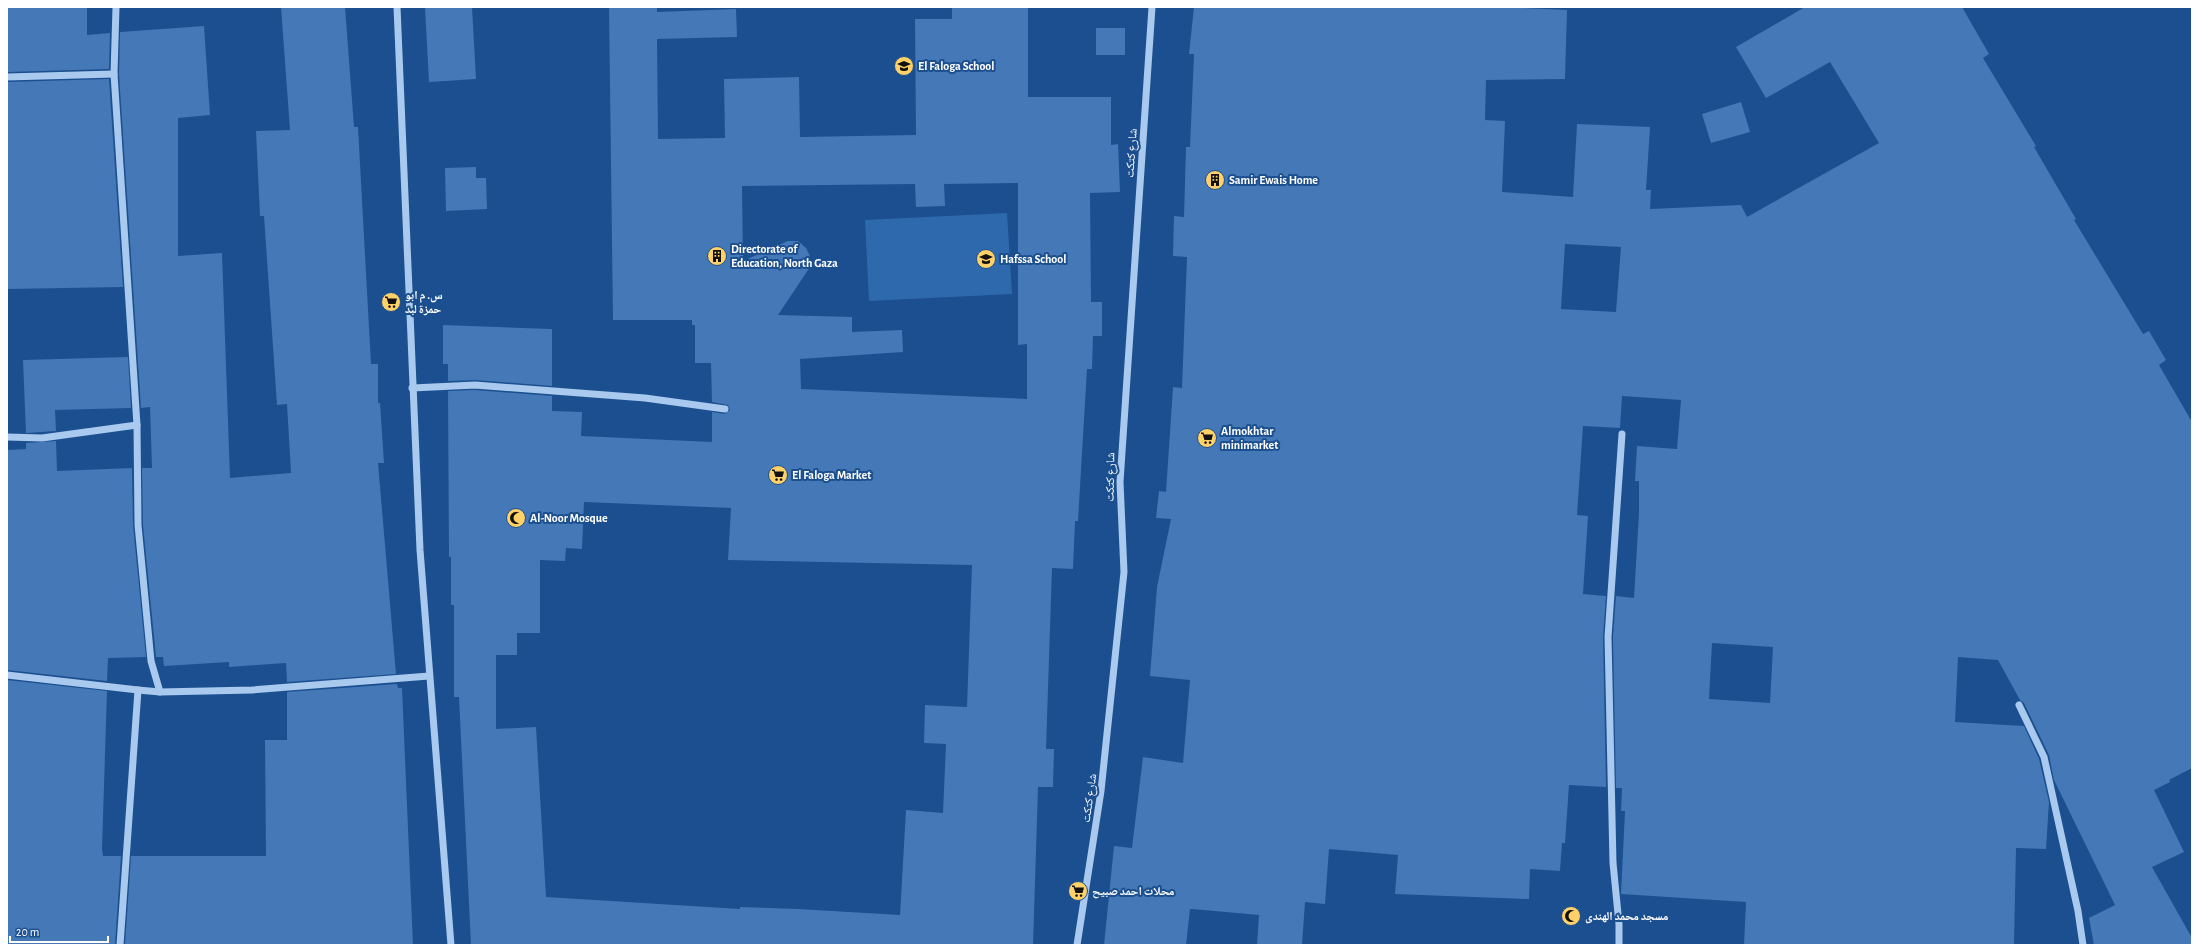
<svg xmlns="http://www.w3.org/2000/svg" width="2199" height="952" font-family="'Alegreya Sans','Noto Naskh Arabic',sans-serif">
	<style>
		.green { fill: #2e69ad }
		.building { fill: #4478b7; fill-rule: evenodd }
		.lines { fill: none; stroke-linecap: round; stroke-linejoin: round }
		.minor { stroke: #a9c9ee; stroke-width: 7 }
		.labels { text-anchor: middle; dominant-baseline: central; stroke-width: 4; stroke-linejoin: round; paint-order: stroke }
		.poi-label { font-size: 12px; font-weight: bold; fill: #fff; stroke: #1b4f8f; text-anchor: start }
		.street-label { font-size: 12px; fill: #fff; stroke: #1b4f8f }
	</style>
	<rect width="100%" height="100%" fill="#1b4f8f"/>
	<!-- green -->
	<polygon class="green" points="1007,213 1012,294 869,301 865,220"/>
	<!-- building -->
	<g class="building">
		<polygon points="7,7 87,7 87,35 110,33 109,69 7,72"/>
		<polygon points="281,7 345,7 354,127 358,127 371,364 378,364 378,403 380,403 384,463 378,463 396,674 287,682 286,663 229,667 229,662 164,666 163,657 156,657 143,525 142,468 152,468 150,407 141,408 119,74 120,32 204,26 210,115 178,118 178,256 222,253 230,478 291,473 287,404 277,405 264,216 260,216 256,131 290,130"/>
		<polygon points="425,7 472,7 476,79 429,82"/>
		<path d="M609,7H657V12L736,9L737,37L657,39L658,139L725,138L724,79L799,77L800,137L916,135L915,19H952V7H1028V97H1111V145L1118,144L1120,192L1090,193L1091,302H1102V336H1093L1092,369H1087L1078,521H1075L1073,569L1052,568L1046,749H1054L1053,787H1038L1033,945H471L459,697H454V605H451V557H449L448,391L475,390L552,396V411L582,412L581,436L712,442V412L725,414L730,410L728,405L712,402L711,363H695V325H692V320H613ZM1018,183V345L1027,344V399L801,389L800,359L903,352L902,330L852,332V317L778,315L810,267V256L806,248L798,241H788L743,261L742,186L915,184L916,207L945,206L944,184ZM584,502L731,508L728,560L972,565L967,707L925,705L924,743L946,744L943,813L906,810L900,915L798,909L740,907V909L546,897L536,727L496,729V655H517V633H540V560L565,561L566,548L582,549Z"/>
		<path d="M1194,7H1502L1567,10L1565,79L1486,80L1485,120L1505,121L1502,192L1573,197L1577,124L1650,127L1646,190H1651L1650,209L1741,205L1747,217L1879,143L1830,62L1766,98L1736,47L1805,7H1962L1989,54L1983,58L2036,146L2034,147L2076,219L2074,220L2143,334L2149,331L2166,360L2159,365L2192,422V768L2169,780L2170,782L2154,790L2184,852L2152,867L2192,938V945H2094L2089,918L2115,905L2054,780L2049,755L2024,703L2020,700L1998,660L1958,657L1955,722L2024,726L2039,759L2049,802L2046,849L2016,848L2014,945H1744L1746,902L1621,894L1625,811H1621L1622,788H1616L1613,637L1616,596L1634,598L1639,513V481H1635L1637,446L1677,449L1681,400L1622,396L1620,428L1583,426L1577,515L1588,516L1583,594L1606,596L1603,637L1606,787L1569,785L1565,843H1562L1560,871L1530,869L1529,899L1395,894L1398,855L1329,849L1325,904L1305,902L1302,945H1257L1259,915L1192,909H1190L1186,945H1104L1114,846L1132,848L1143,757L1183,763L1190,680L1150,676L1157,587L1171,519L1156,518L1159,491L1166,492L1173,387L1182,388L1187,257L1173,256L1174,216L1184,217L1186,147H1190L1194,54H1189ZM1565,244L1621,247L1616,312L1561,309ZM1712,643L1773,647L1770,703L1709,699Z"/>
		<rect x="1096" y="28" width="29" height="27"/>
		<polygon points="109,79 123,287 7,289 7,82"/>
		<polygon points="1741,102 1750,132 1711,143 1702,114"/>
		<polygon points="476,167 476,178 486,178 487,209 446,211 445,168"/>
		<polygon points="443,325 552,329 552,386 475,380 448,381 448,364 443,364"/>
		<polygon points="128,357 131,408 55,410 56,431 26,433 23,360"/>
		<polygon points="56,441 57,471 132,468 133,525 146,657 108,658 107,681 7,670 7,450 26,449 26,443"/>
		<polygon points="7,680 107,691 102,849 103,856 121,856 115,945 7,945"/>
		<polygon points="397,684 398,688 402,688 413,945 125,945 131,856 266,856 265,740 287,740 287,692"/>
	</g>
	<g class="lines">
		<!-- minor -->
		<g class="minor">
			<polyline points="397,7 420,550 451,945"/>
			<polyline points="7,77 114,74"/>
			<polyline points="412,388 475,385 645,398 725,409"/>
			<polyline points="137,425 138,525 151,661 160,692"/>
			<polyline points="7,437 42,438 137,425 114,74 116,7"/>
			<polyline points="7,675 138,690 120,945"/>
			<polyline points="138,690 160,692 252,690 429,676"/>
			<polyline points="2019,705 2044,757 2078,911 2083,945"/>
			<polyline points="1077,945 1101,791 1124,572 1120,482 1152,7"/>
			<polyline points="1619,945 1619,924 1613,863 1608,637 1622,434"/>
		</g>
	</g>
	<!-- icons -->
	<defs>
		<symbol id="school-disc" viewBox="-11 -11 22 22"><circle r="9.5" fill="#ffd166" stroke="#1b4f8f"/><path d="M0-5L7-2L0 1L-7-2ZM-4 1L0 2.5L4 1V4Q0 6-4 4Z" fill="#111"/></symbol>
		<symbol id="building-disc" viewBox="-11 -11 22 22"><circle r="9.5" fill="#ffd166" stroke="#1b4f8f"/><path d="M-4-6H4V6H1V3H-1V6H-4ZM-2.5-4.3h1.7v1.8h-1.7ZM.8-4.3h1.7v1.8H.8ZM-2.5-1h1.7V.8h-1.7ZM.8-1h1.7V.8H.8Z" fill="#111"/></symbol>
		<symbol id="supermarket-disc" viewBox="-11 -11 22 22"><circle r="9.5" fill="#ffd166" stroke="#1b4f8f"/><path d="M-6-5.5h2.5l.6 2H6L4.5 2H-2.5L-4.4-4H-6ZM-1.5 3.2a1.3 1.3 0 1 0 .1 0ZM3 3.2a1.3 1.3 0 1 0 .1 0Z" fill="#111"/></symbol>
		<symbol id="mosque-disc" viewBox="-11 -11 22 22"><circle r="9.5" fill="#ffd166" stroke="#1b4f8f"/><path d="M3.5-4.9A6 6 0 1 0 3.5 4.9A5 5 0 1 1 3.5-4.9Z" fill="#111"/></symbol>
	</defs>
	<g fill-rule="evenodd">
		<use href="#school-disc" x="893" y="55" width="22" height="22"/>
		<use href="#building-disc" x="1204" y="169" width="22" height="22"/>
		<use href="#building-disc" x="706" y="245" width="22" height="22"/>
		<use href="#school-disc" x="975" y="248" width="22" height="22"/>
		<use href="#supermarket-disc" x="380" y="291" width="22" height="22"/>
		<use href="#supermarket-disc" x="1196" y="427" width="22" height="22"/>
		<use href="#supermarket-disc" x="767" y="464" width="22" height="22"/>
		<use href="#mosque-disc" x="505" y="507" width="22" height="22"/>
		<use href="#supermarket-disc" x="1067" y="880" width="22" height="22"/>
		<use href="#mosque-disc" x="1560" y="905" width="22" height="22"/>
	</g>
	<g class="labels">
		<!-- poi labels -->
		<g class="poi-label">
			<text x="918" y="66">El Faloga School</text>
			<text x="1229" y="180">Samir Ewais Home</text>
			<text x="731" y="249">Directorate of<tspan x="731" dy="14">Education, North Gaza</tspan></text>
			<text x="1000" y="259">Hafssa School</text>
			<text x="405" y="295">س. م ابو<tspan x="405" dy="14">حمزة لبد</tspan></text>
			<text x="1221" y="431">Almokhtar<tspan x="1221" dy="14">minimarket</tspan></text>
			<text x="792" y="475">El Faloga Market</text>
			<text x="530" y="518">Al-Noor Mosque</text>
			<text x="1092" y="891">محلات احمد صبيح</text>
			<text x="1585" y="916">مسجد محمد الهندى</text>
		</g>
		<!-- street labels -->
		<g class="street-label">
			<text transform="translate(1131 153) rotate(-86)">شارع كتكت</text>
			<text transform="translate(1110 477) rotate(-89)">شارع كتكت</text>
			<text transform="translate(1089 798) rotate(-82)">شارع كتكت</text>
		</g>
	</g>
	<!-- border -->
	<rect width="2199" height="952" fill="none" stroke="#ffffff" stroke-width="16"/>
	<!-- scale -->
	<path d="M10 936v6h98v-6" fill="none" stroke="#ffffff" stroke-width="2"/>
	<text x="16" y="936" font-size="12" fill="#ffffff" stroke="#1b4f8f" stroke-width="3" paint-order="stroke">20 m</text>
</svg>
